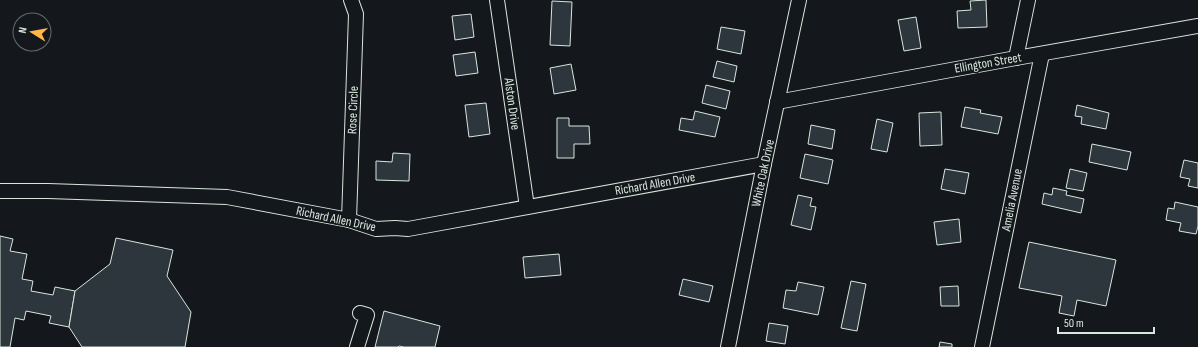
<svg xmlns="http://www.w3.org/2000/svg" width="1198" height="347" font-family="'Sofia Sans Condensed',sans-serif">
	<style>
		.building { fill: #2c363c; stroke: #d8e6dc }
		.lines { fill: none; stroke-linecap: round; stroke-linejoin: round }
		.minor-casing { stroke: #d8e6dc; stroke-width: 16 }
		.minor { stroke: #14181c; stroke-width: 14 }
		.labels { text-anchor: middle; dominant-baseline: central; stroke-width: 3; stroke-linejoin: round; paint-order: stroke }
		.street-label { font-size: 13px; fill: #d8e6dc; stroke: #14181c }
	</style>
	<rect width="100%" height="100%" fill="#14181c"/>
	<!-- building -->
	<g class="building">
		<polygon points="986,0 987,27 958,28 957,11 971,10 970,1"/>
		<polygon points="552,1 572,2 570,46 550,45"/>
		<polygon points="471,14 474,37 455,40 452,16"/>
		<polygon points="916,17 921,48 904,51 898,20"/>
		<polygon points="721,27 745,31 741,54 717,49"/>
		<polygon points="475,52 478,73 456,76 453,55"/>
		<polygon points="717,61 737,66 734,82 713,77"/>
		<polygon points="571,64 576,90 554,94 550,68"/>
		<polygon points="706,85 730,91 726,109 702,103"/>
		<polygon points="486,103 490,134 469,137 465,105"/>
		<polygon points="1077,105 1109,113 1106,129 1081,124 1082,117 1075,116"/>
		<polygon points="965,107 981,110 980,113 1002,117 998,134 961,127"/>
		<polygon points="695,111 720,117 715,137 679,130 681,118 693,120"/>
		<polygon points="941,112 942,145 920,146 919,113"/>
		<polygon points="557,118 569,118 569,126 589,126 590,144 574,144 574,158 557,158"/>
		<polygon points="877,119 893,123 887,152 871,149"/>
		<polygon points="811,125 835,130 832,149 808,144"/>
		<polygon points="1092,144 1131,152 1127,170 1089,162"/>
		<polygon points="393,153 410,154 409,181 376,180 376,161 392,162"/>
		<polygon points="805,154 833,160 828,184 800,178"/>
		<polygon points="1184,160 1198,163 1198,188 1188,186 1190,179 1180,177"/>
		<polygon points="945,169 969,173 965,194 941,189"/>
		<polygon points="1070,169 1087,173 1083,191 1066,188"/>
		<polygon points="1053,188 1067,191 1066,195 1084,199 1081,213 1042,204 1044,193 1052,195"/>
		<polygon points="798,195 812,198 810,206 816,207 811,230 791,225"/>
		<polygon points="1175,202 1198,207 1198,226 1196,234 1179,231 1181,223 1166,220 1168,208 1174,209"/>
		<polygon points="959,219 961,242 937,245 934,222"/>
		<polygon points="0,236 13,239 10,251 27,254 22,279 33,281 31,291 53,295 55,287 75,291 69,327 49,323 51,316 26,311 24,320 15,318 10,347 0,347"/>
		<polygon points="116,238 173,250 167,276 191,312 185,347 82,347 69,327 75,291 110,264"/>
		<polygon points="1029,242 1116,260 1106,306 1077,300 1074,316 1059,313 1062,296 1019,288"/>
		<polygon points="559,254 561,275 525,278 523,257"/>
		<polygon points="683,279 713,286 709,302 679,295"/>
		<polygon points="851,281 866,284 857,331 841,328"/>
		<polygon points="798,282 824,287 818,315 783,308 786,290 796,291"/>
		<polygon points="958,286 959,306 941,306 940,287"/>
		<polygon points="384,311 440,326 435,347 404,347 399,346 398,347 375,347"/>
		<polygon points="769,323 788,326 785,344 766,341"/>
		<polygon points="940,342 952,344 952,347 939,347"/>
	</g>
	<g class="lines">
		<defs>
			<g id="minor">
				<polyline points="497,0 527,207"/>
				<polyline points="1016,58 1028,0"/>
				<polyline points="777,102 1016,58 1198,26"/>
				<polyline points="0,191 48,191 227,197 349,220 376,229 395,228 408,229 764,164"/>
				<polyline points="349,220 356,14 351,0"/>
				<polyline points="357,347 367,315 360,313"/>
				<polyline points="728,347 764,164 799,0"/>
				<polyline points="982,347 1042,54"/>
			</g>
		</defs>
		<!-- minor casing -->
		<use href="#minor" class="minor-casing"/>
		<!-- minor -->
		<use href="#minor" class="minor"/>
	</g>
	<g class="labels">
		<!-- street labels -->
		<g class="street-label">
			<text transform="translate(988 63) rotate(-10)">Ellington Street</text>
			<text transform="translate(512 104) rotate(82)">Alston Drive</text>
			<text transform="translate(353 110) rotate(-88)">Rose Circle</text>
			<text transform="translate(763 173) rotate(-78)">White Oak Drive</text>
			<text transform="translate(655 184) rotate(-10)">Richard Allen Drive</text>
			<text transform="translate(1012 200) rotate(-79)">Amelia Avenue</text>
			<text transform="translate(336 219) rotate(12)">Richard Allen Drive</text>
		</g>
	</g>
	<!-- north arrow -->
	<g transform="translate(32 32) rotate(281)"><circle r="19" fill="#14181c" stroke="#626a69"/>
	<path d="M0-3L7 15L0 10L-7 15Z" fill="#ffb74d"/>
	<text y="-6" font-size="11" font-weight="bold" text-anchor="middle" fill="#d8e6dc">N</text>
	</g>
	<!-- scale -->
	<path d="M1058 327v6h96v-6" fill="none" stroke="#d8e6dc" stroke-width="2"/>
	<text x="1064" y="327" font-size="12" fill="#d8e6dc" stroke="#14181c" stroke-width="3" paint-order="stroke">50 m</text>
</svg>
